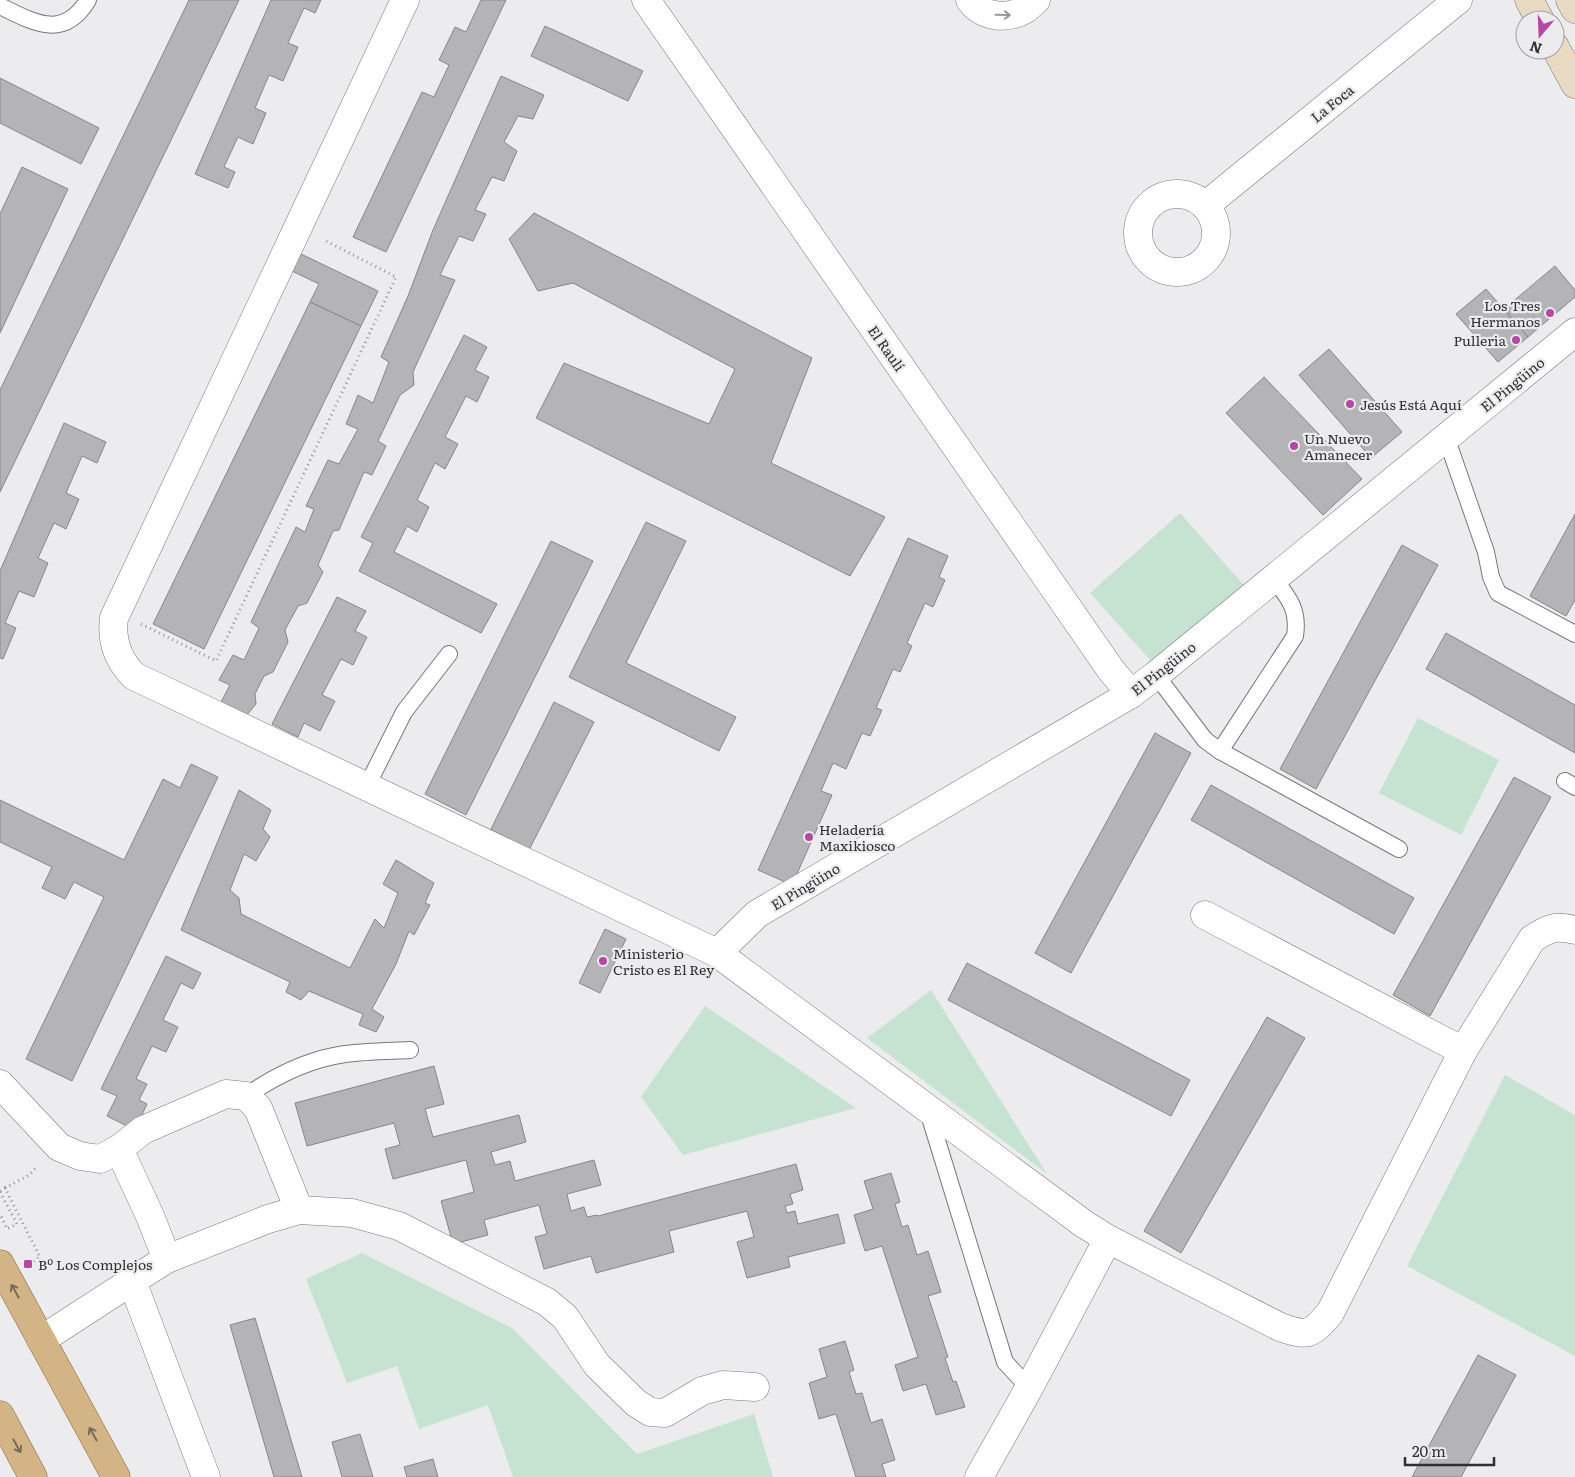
<svg xmlns="http://www.w3.org/2000/svg" width="1575" height="1477" font-family="Literata,serif">
	<style>
		.green { fill: #c6e3d1 }
		.building { fill: #b4b4b7; stroke: #87878a }
		.lines { fill: none; stroke-linecap: round; stroke-linejoin: round }
		.service-casing { stroke: #77787a; stroke-width: 18 }
		.minor-casing { stroke: #77787a; stroke-width: 29 }
		.secondary-casing { stroke: #77787a; stroke-width: 29 }
		.primary-casing { stroke: #876535; stroke-width: 29 }
		.path { stroke: #949496; stroke-width: 3; stroke-dasharray: 1 4; stroke-linecap: butt }
		.service { stroke: #fff; stroke-width: 16 }
		.minor { stroke: #fff; stroke-width: 28 }
		.secondary { stroke: #e9dac3; stroke-width: 28 }
		.primary { stroke: #d3b487; stroke-width: 28 }
		.oneway { stroke: #989898 }
		.oneway2 { stroke: #796b58 }
		.poi-dot { fill: #b648a5; stroke: #ececef; stroke-width: 2 }
		.labels { text-anchor: middle; dominant-baseline: central; stroke-width: 4.5; stroke-linejoin: round; paint-order: stroke }
		.street-label { font-size: 14px; fill: #303031; stroke: #ececef }
		.poi-label { font-size: 14px; fill: #303031; stroke: #ececef; text-anchor: start }
	</style>
	<rect width="100%" height="100%" fill="#ececef"/>
	<!-- green -->
	<g class="green">
		<polygon points="1180,513 1250,592 1159,670 1090,593"/>
		<polygon points="1418,718 1499,760 1461,835 1379,793"/>
		<polygon points="931,990 1047,1174 867,1038"/>
		<polygon points="705,1006 856,1108 683,1155 641,1097"/>
		<polygon points="1505,1075 1575,1115 1575,1356 1407,1266"/>
		<polygon points="362,1253 512,1328 637,1454 754,1414 773,1477 513,1477 488,1405 419,1429 397,1366 347,1383 306,1279"/>
	</g>
	<!-- building -->
	<g class="building">
		<polygon points="189,0 239,0 0,492 0,390"/>
		<polygon points="271,0 321,0 315,13 304,8 288,43 298,47 283,81 269,75 255,108 266,113 253,144 238,137 224,167 235,172 228,188 195,174"/>
		<polygon points="481,0 506,0 386,252 353,237 422,92 434,97 449,65 439,60 455,27 466,32"/>
		<polygon points="545,26 643,71 628,101 531,56"/>
		<polygon points="501,76 544,95 533,119 518,116 504,142 517,151 504,181 492,177 475,210 486,214 473,241 459,236 440,275 455,280 413,372 414,385 400,395 378,441 386,446 372,475 364,472 339,530 333,531 318,565 323,572 307,603 298,606 285,630 288,642 273,672 264,676 255,694 256,704 246,716 220,704 230,685 219,680 233,655 244,660 259,628 251,622 296,527 305,532 314,509 306,506 328,460 339,464 358,429 346,424 358,395 373,403 389,362 381,357 408,296 433,230"/>
		<polygon points="0,78 99,128 81,164 0,123"/>
		<polygon points="22,167 68,189 0,333 0,214"/>
		<polygon points="534,213 812,358 771,463 885,517 850,576 536,418 564,363 709,424 735,369 573,283 538,291 509,239"/>
		<polygon points="301,254 378,291 361,326 310,302 319,284 292,271"/>
		<polygon points="1555,266 1575,290 1575,297 1528,337 1504,309"/>
		<polygon points="1486,289 1528,337 1498,362 1456,314"/>
		<polygon points="310,302 361,326 204,649 153,624"/>
		<polygon points="464,335 487,347 475,370 489,377 477,402 466,396 445,437 458,444 445,469 435,463 417,500 429,507 417,532 407,526 394,552 497,604 481,633 359,571 373,543 361,537"/>
		<polygon points="1329,349 1402,432 1371,458 1299,375"/>
		<polygon points="1264,377 1362,479 1323,515 1226,413"/>
		<polygon points="64,423 106,442 97,463 82,456 66,493 79,499 66,529 54,523 38,558 48,563 34,597 19,591 5,623 16,628 3,659 0,658 0,571"/>
		<polygon points="1575,514 1575,600 1566,616 1530,596"/>
		<polygon points="646,522 686,541 626,663 736,717 719,751 569,677"/>
		<polygon points="908,538 948,556 939,577 945,580 933,607 925,603 907,643 912,646 900,672 893,669 876,708 882,710 870,736 862,733 846,769 833,763 821,791 832,795 792,885 758,870"/>
		<polygon points="551,541 593,561 466,815 425,794"/>
		<polygon points="1402,545 1438,565 1316,789 1280,769"/>
		<polygon points="337,597 366,611 355,631 367,637 353,665 341,659 322,695 335,701 320,731 304,723 298,737 272,724"/>
		<polygon points="1446,633 1575,705 1575,753 1426,669"/>
		<polygon points="554,702 594,722 529,850 490,831"/>
		<polygon points="1155,733 1191,753 1071,973 1035,953"/>
		<polygon points="191,764 218,777 72,1081 26,1059 104,897 74,882 65,899 42,888 52,867 0,842 0,800 124,860 163,779 180,788"/>
		<polygon points="1514,777 1551,797 1430,1016 1393,995"/>
		<polygon points="1211,785 1414,898 1394,934 1191,820"/>
		<polygon points="239,790 271,810 263,829 270,837 256,861 244,854 230,890 239,898 241,914 350,968 375,919 384,928 398,893 383,884 396,860 434,883 425,903 430,905 414,935 409,931 396,964 372,1009 384,1017 376,1032 359,1025 363,1014 309,991 301,1000 286,992 290,982 181,930"/>
		<polygon points="605,929 626,939 600,993 579,983"/>
		<polygon points="166,956 201,973 193,989 181,983 163,1020 178,1027 166,1052 152,1046 136,1079 147,1084 139,1100 147,1104 135,1130 107,1116 117,1096 101,1089"/>
		<polygon points="967,963 1190,1080 1171,1116 948,1000"/>
		<polygon points="1267,1017 1305,1038 1181,1253 1144,1231"/>
		<polygon points="434,1066 444,1104 425,1109 433,1137 519,1115 526,1142 491,1152 495,1165 510,1161 515,1181 594,1160 601,1185 567,1194 571,1211 584,1207 587,1217 597,1215 598,1216 796,1164 803,1190 790,1194 793,1204 785,1206 787,1213 795,1211 798,1224 838,1214 845,1243 788,1257 790,1267 747,1278 737,1242 754,1237 747,1211 669,1231 674,1252 596,1273 591,1256 544,1269 535,1237 547,1234 539,1205 484,1220 488,1235 453,1244 441,1201 474,1192 466,1160 393,1179 385,1149 400,1145 394,1123 307,1146 295,1103"/>
		<polygon points="891,1173 900,1202 895,1204 902,1227 908,1225 917,1255 928,1251 941,1292 928,1296 948,1357 945,1358 953,1382 956,1381 965,1407 936,1415 926,1384 903,1391 895,1365 918,1357 882,1246 865,1251 854,1215 873,1209 864,1181"/>
		<polygon points="255,1318 302,1477 274,1477 230,1325"/>
		<polygon points="845,1341 854,1370 849,1372 856,1394 862,1393 871,1423 882,1419 895,1460 882,1464 886,1477 856,1477 836,1414 819,1419 809,1383 827,1377 819,1349"/>
		<polygon points="1478,1355 1516,1375 1461,1477 1412,1477"/>
		<polygon points="360,1434 373,1477 342,1477 332,1442"/>
		<polygon points="433,1459 438,1477 407,1477 404,1467"/>
	</g>
	<g class="lines">
		<defs>
			<g id="service">
				<path d="M0,6C33,22 63,41 88,0"/>
				<polyline points="1446,437 1486,552 1491,577 1498,593 1575,634"/>
				<polyline points="1156,675 1205,740 1220,751 1399,849"/>
				<path d="M1220,751L1295,636C1299,610 1289,598 1274,579"/>
				<polyline points="1565,781 1575,787"/>
				<polyline points="367,786 404,712 449,654"/>
				<path d="M246,1096C275,1076 310,1059 345,1054C366,1051 389,1051 410,1050"/>
				<polyline points="928,1111 1005,1362 1029,1388"/>
			</g>
			<g id="minor">
				<path d="M405,0L114,618C111,640 118,660 134,676L717,953L1084,1224L1108,1239L1280,1327C1308,1337 1311,1335 1330,1313L1463,1051L1532,939C1549,928 1555,925 1575,930"/>
				<polyline points="646,0 1111,670 1131,694"/>
				<path d="M970,0C982,17 1006,20 1024,10C1028,8 1032,3 1036,0"/>
				<circle cx="1177" cy="233" r="39"/>
				<polyline points="1206,205 1458,0"/>
				<polyline points="1205,915 1463,1051"/>
				<polyline points="717,953 757,914 1131,694 1156,675 1575,332"/>
				<polyline points="0,1084 59,1147 80,1156 100,1159 119,1149 143,1130 226,1094 246,1096 258,1108 299,1210 268,1219 167,1259 132,1281 206,1477"/>
				<polyline points="119,1149 150,1216 167,1259"/>
				<polyline points="299,1210 352,1213 399,1226 547,1302 565,1317 597,1365 636,1403 650,1412 665,1413 702,1391 723,1385 755,1387"/>
				<polyline points="41,1340 132,1281"/>
				<polyline points="979,1477 1029,1388 1108,1239"/>
			</g>
			<g id="secondary">
				<polyline points="1529,0 1540,20"/>
				<polyline points="1570,0 1575,9"/>
				<polyline points="1555,47 1575,84"/>
			</g>
			<g id="primary">
				<polyline points="0,1264 116,1477"/>
				<polyline points="0,1415 33,1477"/>
			</g>
		</defs>
		<!-- service casing -->
		<use href="#service" class="service-casing"/>
		<!-- minor casing -->
		<use href="#minor" class="minor-casing"/>
		<!-- secondary casing -->
		<use href="#secondary" class="secondary-casing"/>
		<!-- primary casing -->
		<use href="#primary" class="primary-casing"/>
		<!-- path -->
		<g class="path">
			<polyline points="141,624 216,661 396,277 324,240"/>
			<polyline points="5,1188 29,1175 37,1167"/>
			<polyline points="0,1191 5,1188 40,1257 31,1263"/>
			<polyline points="0,1192 17,1224 7,1229 0,1214"/>
		</g>
		<!-- service -->
		<use href="#service" class="service"/>
		<!-- minor -->
		<use href="#minor" class="minor"/>
		<!-- secondary -->
		<use href="#secondary" class="secondary"/>
		<!-- primary -->
		<use href="#primary" class="primary"/>
	</g>
	<!-- one-way arrows -->
	<defs><path id="oneway-shaft" d="M-6 0H5M1.5-3L5.5 0L1.5 3" fill="none" stroke-width="1.6" stroke-linecap="round" stroke-linejoin="round" transform="scale(1.25)"/></defs>
	<use class="oneway" href="#oneway-shaft" transform="translate(1003 15) rotate(1)"/>
	<g class="oneway2">
		<use href="#oneway-shaft" transform="translate(15 1291) rotate(-119)"/>
		<use href="#oneway-shaft" transform="translate(93 1434) rotate(-119)"/>
		<use href="#oneway-shaft" transform="translate(17 1446) rotate(61)"/>
	</g>
	<!-- markers -->
	<g class="poi-dot">
		<circle cx="1550" cy="313" r="5"/>
		<circle cx="1516" cy="340" r="5"/>
		<circle cx="1350" cy="404" r="5"/>
		<circle cx="1294" cy="446" r="5"/>
		<circle cx="809" cy="837" r="5"/>
		<circle cx="603" cy="961" r="5"/>
		<rect x="23" y="1259" width="10" height="10" rx="2.5"/>
	</g>
	<g class="labels">
		<!-- street labels -->
		<g class="street-label">
			<text transform="translate(1332 103) rotate(-39)">La Foca</text>
			<text transform="translate(887 348) rotate(55)">El Raulí</text>
			<text transform="translate(1512 384) rotate(-39)">El Pingüino</text>
			<text transform="translate(1163 668) rotate(-38)">El Pingüino</text>
			<text transform="translate(805 886) rotate(-31)">El Pingüino</text>
		</g>
		<!-- poi labels -->
		<g class="poi-label">
			<text x="1540" y="305" text-anchor="end">Los Tres<tspan x="1540" dy="16">Hermanos</tspan></text>
			<text x="1506" y="340" text-anchor="end">Pulleria</text>
			<text x="1360" y="404">Jesús Está Aquí</text>
			<text x="1304" y="438">Un Nuevo<tspan x="1304" dy="16">Amanecer</tspan></text>
			<text x="819" y="829">Heladería<tspan x="819" dy="16">Maxikiosco</tspan></text>
			<text x="613" y="953">Ministerio<tspan x="613" dy="16">Cristo es El Rey</tspan></text>
			<text x="38" y="1264">Bº Los Complejos</text>
		</g>
	</g>
	<!-- north arrow -->
	<g transform="translate(1540 35) rotate(199)"><circle r="24" fill="#ececef" stroke="#a1a1a3"/>
	<path d="M0-4L9 19L0 12L-9 19Z" fill="#b648a5"/>
	<text y="-8" font-size="14" font-weight="bold" text-anchor="middle" fill="#303031">N</text>
	</g>
	<!-- scale -->
	<path d="M1405 1457v8h89v-8" fill="none" stroke="#303031" stroke-width="2.5"/>
	<text x="1412" y="1457" font-size="15" fill="#303031" stroke="#ececef" stroke-width="4" paint-order="stroke">20 m</text>
</svg>
